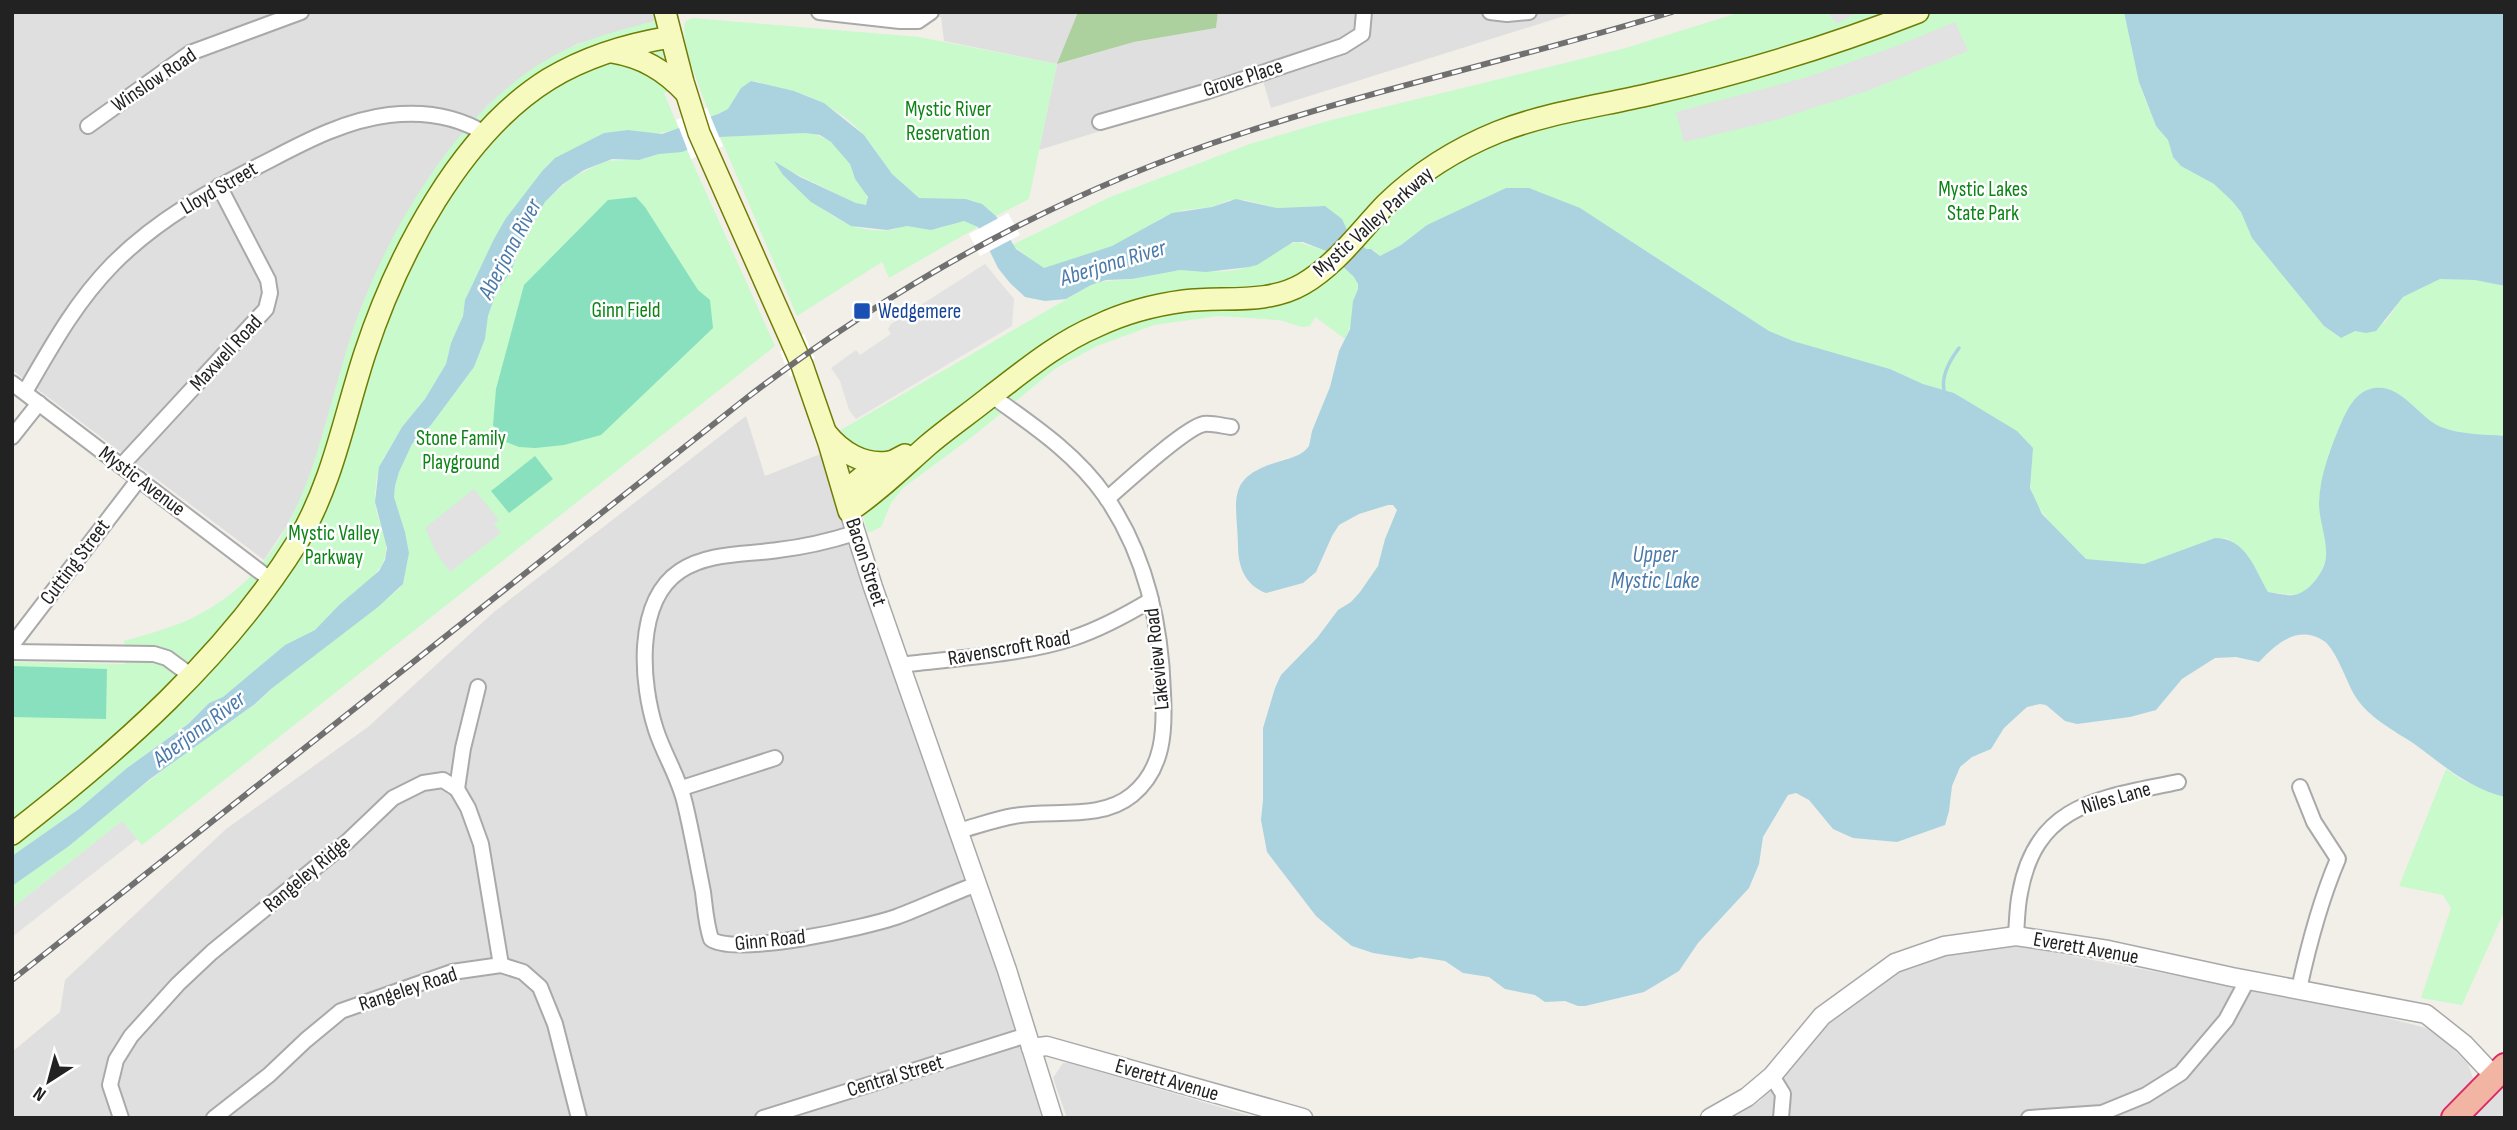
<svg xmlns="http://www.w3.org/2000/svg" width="2517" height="1130" font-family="'Sofia Sans Condensed',sans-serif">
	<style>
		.residential { fill: #e0dfdf }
		.forest { fill: #add19e }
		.park { fill: #c8facc }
		.pitch { fill: #88e0be }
		.parking { fill: #e2e2e2 }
		.water { fill: #aad3df }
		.pier { fill: #fff }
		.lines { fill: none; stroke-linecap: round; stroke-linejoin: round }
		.stream { stroke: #aad3df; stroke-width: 3.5 }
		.minor-casing { stroke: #a9a9a9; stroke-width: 18 }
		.tertiary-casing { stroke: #a9a9a9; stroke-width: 21 }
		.secondary-casing { stroke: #707d05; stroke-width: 24 }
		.trunk-casing { stroke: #dc2a67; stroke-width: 28 }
		.minor { stroke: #fff; stroke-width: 14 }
		.tertiary { stroke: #fff; stroke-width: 18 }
		.secondary { stroke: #f7fabf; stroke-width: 21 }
		.trunk { stroke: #f2b4a3; stroke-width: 24 }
		.rail-casing { stroke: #707070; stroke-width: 6 }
		.rail { stroke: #fff; stroke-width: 3.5; stroke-dasharray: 10; stroke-linecap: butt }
		.transit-dot { fill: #1a4fb4; stroke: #fff; stroke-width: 2.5 }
		.labels { text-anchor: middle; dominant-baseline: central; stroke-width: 5; stroke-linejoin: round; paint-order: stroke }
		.street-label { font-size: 21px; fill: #222; stroke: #fff }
		.park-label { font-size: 21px; fill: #0c8416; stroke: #fff }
		.transit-label { font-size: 21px; fill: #164399; stroke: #fff; text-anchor: start }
		.water-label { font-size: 23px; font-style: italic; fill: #4a7aab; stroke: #fff }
	</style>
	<rect width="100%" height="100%" fill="#f2efe9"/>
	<!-- residential -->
	<g class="residential">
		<polygon points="12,12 653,12 655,21 577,44 536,67 488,105 447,154 406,216 376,277 352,335 307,487 286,527 264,560 12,370"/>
		<polygon points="873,12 1078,12 1058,64 1134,42 1216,28 1218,12 1577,12 1271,108 1263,81 1039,150 1057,64 944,41 941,17"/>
		<polygon points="746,416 765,476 823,453 891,669 1005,994 1042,1118 12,1118 12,1052 60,1012 65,980 226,829 368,727 494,612"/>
		<polygon points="2019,946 2353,1009 2434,1030 2468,1064 2473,1078 2470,1088 2443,1118 1733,1118 1760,1101 1820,1029 1886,977 1940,955"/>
		<polygon points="1063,1063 1070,1063 1257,1118 1067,1118 1053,1078"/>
		<polygon points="2505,1078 2505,1118 2466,1118"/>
	</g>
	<!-- forest -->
	<polygon class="forest" points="1078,12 1218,12 1216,28 1134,42 1057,64"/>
	<!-- park -->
	<g class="park">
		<path d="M1741,12H2124L2142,91L2156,126L2168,140L2173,157L2181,166L2214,184L2232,201L2241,212L2252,238L2324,326L2340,338L2355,330L2366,333L2385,322L2403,297L2440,279L2475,280L2505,286V436C2479,434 2450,435 2428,420C2418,413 2408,402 2399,394L2329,452L2319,502L2327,557L2319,576L2306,590L2296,595L2268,592L2255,571L2227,538H2215L2144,564L2085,559C2057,525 2017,505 2033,453L1994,419L1954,393L1923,384L1890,369L1793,341L1769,331L1625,237L1529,188L1427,225L1401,245L1380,256L1374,250L1366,249L1320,206L1277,208L1245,200H1229L1212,207L1184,210L1162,218L1132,237L1112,246L1044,269L1012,245L1110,197L1250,144L1331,120L1622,49Z"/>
		<path d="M693,18L919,37L1057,64L1029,199L996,216C963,182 941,211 916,197C896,185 884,162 871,144C853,119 822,99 793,91C786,89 778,89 772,87C764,84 759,81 751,81L741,88L728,109L711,117C704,98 677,37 686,21Z"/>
		<path d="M655,21L672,90L664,93L679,129L655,134L628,130L604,133L548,164L506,218L468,293L461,322L451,343L446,364L425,399L402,427L383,459L377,477L375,494L376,510L386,542V554L382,565L371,580L339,605L315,630L285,645L223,697L209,703L187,724L127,768L79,809L12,856V662L125,664L124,641C148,634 172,628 194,617C306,562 317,440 351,336C384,235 459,106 555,55C587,38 621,30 655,21Z"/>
		<path d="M805,133C824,134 840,146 850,163C852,169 852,174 855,179C860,188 868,192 868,203L864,205L856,203L794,173L783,175C814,203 845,235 890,230C895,230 900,226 905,226C914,225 923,229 932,229C953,229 952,213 978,227L889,278L882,262L797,316L720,137Z"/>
		<polygon points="687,150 775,346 142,845 122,821 12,908 12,886 193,747 256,704 271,689 399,589 403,584 409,553 405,532 394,497 395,486 399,472 412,444 431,425 474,367 485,339 488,317 496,293 515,262 520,244 545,202 571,178 606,161 644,159 659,154"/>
		<path d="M1298,242L1326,251L1357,280L1358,289L1353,301L1352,321L1345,339L1315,317L1310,326L1302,327L1279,320L1218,316L1154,325L1097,346L1056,368L977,433L903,488L891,503L881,527L868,533L839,431L1091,285C1110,278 1121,282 1138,278C1152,276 1167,271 1181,270C1201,270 1220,274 1240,269C1264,264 1278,245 1298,242Z"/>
		<polygon points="2446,769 2462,780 2505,797 2505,910 2462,1005 2421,998 2451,908 2443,895 2399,886"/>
	</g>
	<!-- pitch -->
	<g class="pitch">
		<polygon points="636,197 645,207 698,290 710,300 713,328 601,435 564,445 535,448 519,447 506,442 493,425 496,389 524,285 608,200"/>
		<polygon points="535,456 553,479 509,513 491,491"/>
		<polygon points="12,666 107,669 106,719 12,717"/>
	</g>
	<!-- parking -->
	<g class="parking">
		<polygon points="1828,12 1858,12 1838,23 1833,20"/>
		<polygon points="1955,22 1968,51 1867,91 1822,105 1776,120 1684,142 1676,112 1804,78 1894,47"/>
		<polygon points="985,264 1014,299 1012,326 856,419 849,410 840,381 831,368 856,350 860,355 891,334 888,329 891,324"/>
		<polygon points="474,489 499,520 494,524 501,533 450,572 437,554 425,528"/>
		<polygon points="122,821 137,839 12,937 12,908"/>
	</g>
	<!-- water -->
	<g class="water">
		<polygon points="2124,12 2505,12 2505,286 2475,280 2440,279 2403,297 2376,331 2366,333 2355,331 2341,338 2324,326 2252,238 2241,212 2232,201 2214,184 2181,166 2173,157 2168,140 2156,126 2139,82"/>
		<path d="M751,81L794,91L824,103L864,135L892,174L919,198L966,199L982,204L996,216L1016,249L1044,268L1112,246L1172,213L1212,207L1236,199L1277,208L1325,206L1342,219L1347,230L1366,249H1371L1380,256L1401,245L1427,225L1506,188H1529L1580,208L1769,331L1793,341L1890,369L1923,384L1954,393L2017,431L2033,448L2030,488L2042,514L2086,559L2144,564L2215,538C2246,538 2254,568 2268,592C2276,593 2286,596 2294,595C2309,593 2326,570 2326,556C2327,539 2319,520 2319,503C2320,474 2331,447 2342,421C2349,406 2357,391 2374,388C2402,384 2418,417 2441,427C2461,435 2484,434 2505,436V797C2468,788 2443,765 2413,743C2393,730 2368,717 2355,696C2347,683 2336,649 2324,641C2298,624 2276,644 2259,662L2236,657L2215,658L2182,679L2156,710L2130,717L2077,724L2065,721L2046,705L2040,704L2027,707L2004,728L1991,749L1972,757L1960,767L1952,786L1949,811L1945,825L1897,842L1853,838L1833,829L1809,800L1796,793L1788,795L1763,837L1759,864L1749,888L1698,943L1679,971L1644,992L1585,1006H1578L1565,1001L1545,1002L1535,995L1505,989L1489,977L1463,973L1445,961L1420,957L1411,959L1373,953L1352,946L1343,939L1316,916L1267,852L1261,820L1263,800V728L1275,688L1281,675L1317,638L1338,610L1351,602L1360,592L1378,566L1385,539L1397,510L1393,505H1388L1359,514L1339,525L1332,536L1316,572L1303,583L1266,593C1245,585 1238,567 1238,545C1237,500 1224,477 1281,461C1291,458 1303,455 1309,446L1312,431L1330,387L1339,351L1350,329L1353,301L1358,289V284L1354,277L1326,251L1303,242H1293L1257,265L1249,267L1206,272L1180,270L1132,279L1106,280L1091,285L1066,299L1045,301L1025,297L1010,283L998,268L978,227L964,221L931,230L907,226L887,230L851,226L811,202L783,175L774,161L800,177L856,203L866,205L868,197L855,179L850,164L831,142L820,135L805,133L720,137L682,152L659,154L639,160L612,159L584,170L563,184L545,202L520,244L512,269L496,293L488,316L485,339L474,367L431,425L412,444L399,472L395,486L394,497L405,532L409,553L403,584L378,607L271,689L255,704L150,779L69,846L12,886V856L79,809L127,768L188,724L209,703L223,697L285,645L315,630L339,605L379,571L385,560L387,548L375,502L379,467L402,427L425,399L446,364L451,343L463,316L465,300L494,239L506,218L543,170L555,158L604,133L628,130L662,134L718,114L728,109L741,88Z"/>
	</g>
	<!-- pier -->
	<g class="pier">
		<polygon points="707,108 723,146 691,159 676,120"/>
		<polygon points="1008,213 1020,235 980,256 969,234"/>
		<polygon points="804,334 815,358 790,377 780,352"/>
	</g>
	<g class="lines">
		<!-- stream -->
		<path class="stream" d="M1944,390C1941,375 1950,360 1959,348"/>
		<defs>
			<g id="minor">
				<polyline points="819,12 900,21 918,21 931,12"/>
				<polyline points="1490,12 1507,14 1529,12"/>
				<polyline points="1100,122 1208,91 1343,46 1362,34 1364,12"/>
				<polyline points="88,126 190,53 301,12"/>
				<polyline points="12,383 271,580"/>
				<path d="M25,392C51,347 75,303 112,265C157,219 213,189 270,160C308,140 347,120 389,115C423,111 457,116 486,134"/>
				<polyline points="12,437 39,403"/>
				<polyline points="121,466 266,309 270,293 268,280 219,186"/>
				<path d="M1107,499C1124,484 1186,427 1204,424C1212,423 1223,426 1231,427"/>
				<path d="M855,533C830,541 804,547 778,550C745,555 709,552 680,571C634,602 641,684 656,730C664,755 679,777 685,804C692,833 697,862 703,892C705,908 706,924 711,939C734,957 867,927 896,917C923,907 950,894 977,884"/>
				<polyline points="12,645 139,479"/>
				<polyline points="12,652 154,654 167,658 190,675"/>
				<path d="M900,665C955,658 1021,655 1073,638C1100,629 1126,615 1151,600"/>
				<polyline points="478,687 463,748 457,789 468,808 481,844 501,965"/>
				<polyline points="682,788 775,758"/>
				<path d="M958,831C977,826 996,819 1014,816C1052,809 1100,821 1132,795C1164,769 1165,730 1163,693C1161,624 1145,554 1106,497C1076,454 1034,426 992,396"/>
				<path d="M2016,936C2017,922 2017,907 2020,893C2036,802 2103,798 2178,782"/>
				<path d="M2299,989C2309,943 2320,901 2338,859L2314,822L2300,787"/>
				<polyline points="1772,1076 1783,1094 1781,1118"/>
				<polyline points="121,1118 110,1085 116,1060 131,1036 178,984 212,952 348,841 393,798 423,783 443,780 457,789"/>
				<polyline points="214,1118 269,1075 306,1040 341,1011 452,972 501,965 523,972 540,987 555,1024 579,1118"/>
				<polyline points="763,1118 1027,1035"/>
				<polyline points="2029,1118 2102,1113 2146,1095 2181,1073 2226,1020 2248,979"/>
			</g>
			<g id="tertiary">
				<polyline points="849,511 873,587 1007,970 1053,1118"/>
				<polyline points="1031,1048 1047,1046 1303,1118"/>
				<polyline points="1710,1118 1747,1097 1772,1076 1822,1016 1895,963 1944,946 2016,936 2108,950 2232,977 2426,1014 2464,1044 2494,1076"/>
			</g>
			<g id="secondary">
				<path d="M665,12L683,82L699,133L802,365L829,443L849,511C878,492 903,467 928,445C948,428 970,413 991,396C1024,371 1057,343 1097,326C1124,313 1154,305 1184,301C1223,296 1267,305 1303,284C1336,265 1360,231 1386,204C1418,173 1456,149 1498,132C1546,113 1600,106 1651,94C1742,73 1831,46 1918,12"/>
				<path d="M612,52C642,57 665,70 686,93"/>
				<path d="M826,433C841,452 864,466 889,462"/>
				<polyline points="844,492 861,478 905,455"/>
				<path d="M12,834C119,751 226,657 298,541C333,482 344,417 365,353C397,256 460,134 549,79C587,56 628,44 671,37"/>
			</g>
			<polyline id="trunk" points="2454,1118 2505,1066"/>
		</defs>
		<!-- minor casing -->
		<use href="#minor" class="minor-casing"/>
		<!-- tertiary casing -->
		<use href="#tertiary" class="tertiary-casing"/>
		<!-- secondary casing -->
		<use href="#secondary" class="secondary-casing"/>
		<!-- trunk casing -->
		<use href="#trunk" class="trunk-casing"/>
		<!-- minor -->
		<use href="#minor" class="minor"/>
		<!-- tertiary -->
		<use href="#tertiary" class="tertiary"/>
		<!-- secondary -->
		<use href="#secondary" class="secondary"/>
		<!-- trunk -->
		<use href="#trunk" class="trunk"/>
		<defs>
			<path id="rail" d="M12,980L744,400C894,285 1060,192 1240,134C1382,87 1529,56 1672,12"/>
		</defs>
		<!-- rail casing -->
		<use href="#rail" class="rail-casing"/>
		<!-- rail -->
		<use href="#rail" class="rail"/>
	</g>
	<!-- markers -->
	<rect class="transit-dot" x="853" y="302" width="18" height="18" rx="3.5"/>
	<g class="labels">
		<!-- street labels -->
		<g class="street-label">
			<text transform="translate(1243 78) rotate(-18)">Grove Place</text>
			<text transform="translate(154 80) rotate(-34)">Winslow Road</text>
			<text transform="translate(219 188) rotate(-30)">Lloyd Street</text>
			<text transform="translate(1373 222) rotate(-42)">Mystic Valley Parkway</text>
			<text transform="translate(226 353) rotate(-47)">Maxwell Road</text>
			<text transform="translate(142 481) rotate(37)">Mystic Avenue</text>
			<text transform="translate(75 562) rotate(-53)">Cutting Street</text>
			<text transform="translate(866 562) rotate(72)">Bacon Street</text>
			<text transform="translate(1009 648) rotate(-10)">Ravenscroft Road</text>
			<text transform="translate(1157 659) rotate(-96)">Lakeview Road</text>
			<text transform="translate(2116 798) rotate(-16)">Niles Lane</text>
			<text transform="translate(307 874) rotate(-40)">Rangeley Ridge</text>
			<text transform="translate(770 940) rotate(-6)">Ginn Road</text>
			<text transform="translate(2086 948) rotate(10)">Everett Avenue</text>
			<text transform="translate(408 989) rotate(-18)">Rangeley Road</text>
			<text transform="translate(895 1076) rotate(-17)">Central Street</text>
			<text transform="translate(1167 1080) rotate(16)">Everett Avenue</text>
		</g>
		<!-- park labels -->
		<g class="park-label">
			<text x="948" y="109">Mystic River<tspan x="948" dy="24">Reservation</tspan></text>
			<text x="1983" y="189">Mystic Lakes<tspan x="1983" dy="24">State Park</tspan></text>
			<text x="626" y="310">Ginn Field</text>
			<text x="461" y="438">Stone Family<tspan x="461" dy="24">Playground</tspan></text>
			<text x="334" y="533">Mystic Valley<tspan x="334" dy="24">Parkway</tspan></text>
		</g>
		<!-- transit labels -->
		<g class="transit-label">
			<text x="878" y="311">Wedgemere</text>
		</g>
		<!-- water labels -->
		<g class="water-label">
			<text transform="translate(510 249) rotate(-62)">Aberjona River</text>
			<text transform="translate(1113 263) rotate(-17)">Aberjona River</text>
			<text x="1655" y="555">Upper<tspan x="1655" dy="26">Mystic Lake</tspan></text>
			<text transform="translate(199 729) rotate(-37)">Aberjona River</text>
		</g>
	</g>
	<!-- border -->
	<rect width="2517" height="1130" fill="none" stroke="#222222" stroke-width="28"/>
	<!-- north arrow -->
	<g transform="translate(49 1081) rotate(216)" stroke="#ffffff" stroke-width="5" paint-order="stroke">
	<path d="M0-5L12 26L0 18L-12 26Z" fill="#222222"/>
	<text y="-10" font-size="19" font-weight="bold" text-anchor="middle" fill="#222222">N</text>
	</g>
</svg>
